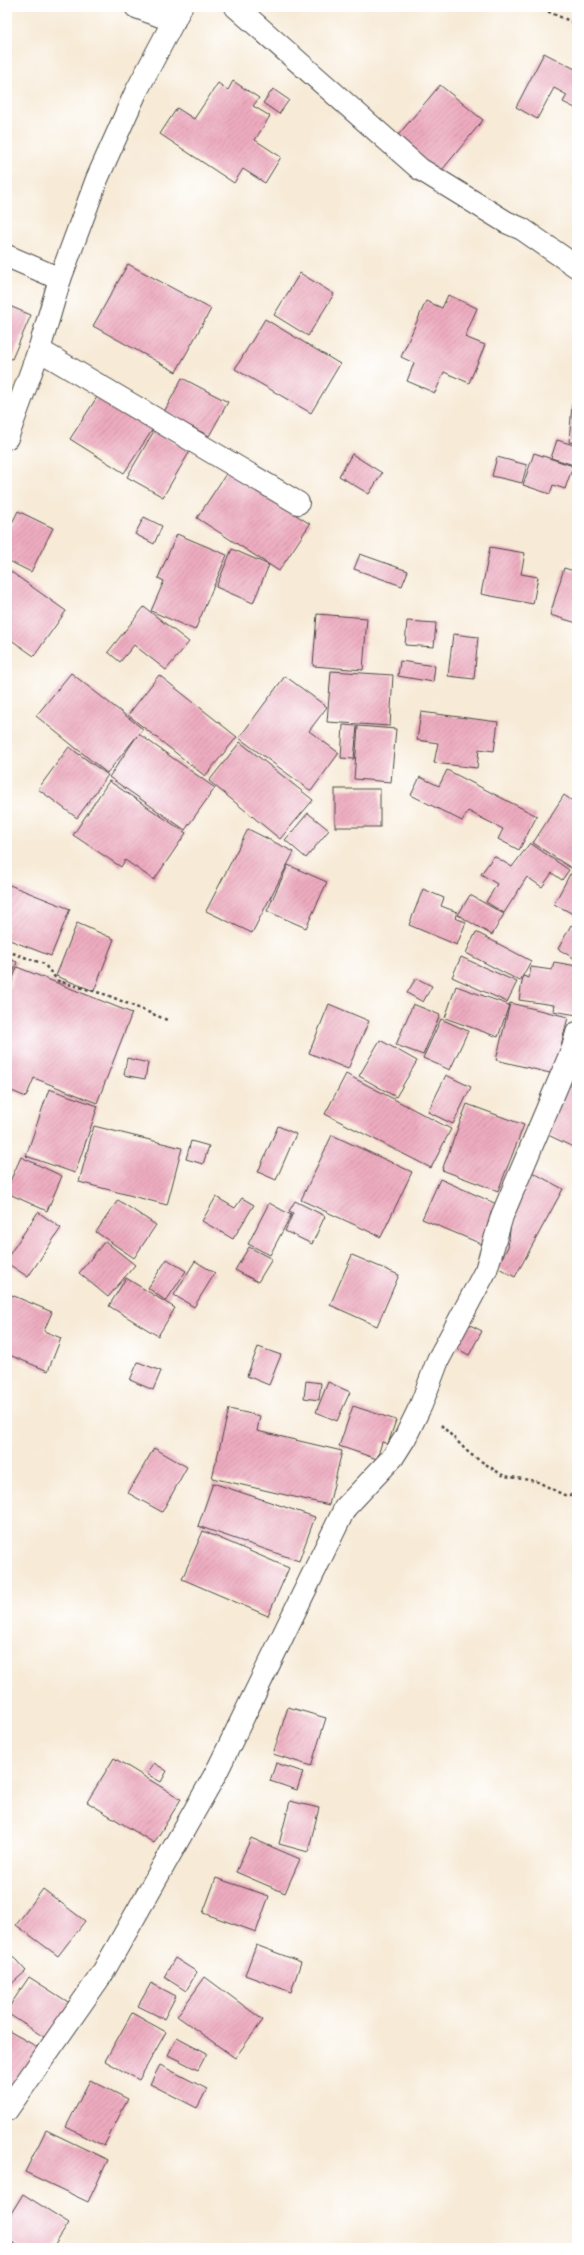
<svg xmlns="http://www.w3.org/2000/svg" width="584" height="2255" font-family="Sriracha,sans-serif">
	<style>
		.building { fill: url(#building-hatch) }
		.lines { fill: none; stroke-linecap: round; stroke-linejoin: round }
		.street-casing { stroke: #4a4845; stroke-width: 24 }
		.path { stroke: #4a4845; stroke-width: 2.5; stroke-dasharray: 3 3; stroke-linecap: butt }
		.street { stroke: #fff; stroke-width: 22 }
	</style>
	<defs>
		<pattern id="building-hatch" width="6" height="6" patternUnits="userSpaceOnUse"><rect width="6" height="6" fill="#edabbf"/><path d="M-1 1l2-2M0 6l6-6M5 7l2-2" fill="none" stroke="#cb93a4"/></pattern>
	</defs>
	<rect width="100%" height="100%" fill="#fff"/>
	<filter id="ink" filterUnits="userSpaceOnUse"><feTurbulence type="fractalNoise" baseFrequency=".025" numOctaves="2"/><feDisplacementMap in="SourceGraphic" scale="8" xChannelSelector="R" yChannelSelector="G"/><feConvolveMatrix kernelMatrix="1 2 1 2 8 2 1 2 1" color-interpolation-filters="sRGB"/></filter>
	<filter id="wash" filterUnits="userSpaceOnUse"><feTurbulence type="fractalNoise" baseFrequency=".012" numOctaves="4" result="noise"/><feDisplacementMap in="SourceGraphic" scale="16" xChannelSelector="R" yChannelSelector="G"/><feGaussianBlur stdDeviation="0.9" result="paint"/><feColorMatrix in="noise" values="0 0 0 0 0 0 0 0 0 0 0 0 0 0 0 0 0 1.4 0 .05"/><feComposite in="paint" operator="in"/></filter>
	<g filter="url(#wash)">
		<rect width="100%" height="100%" fill="#f7ead6"/>
		<g id="blocks">
			<!-- building -->
			<g class="building">
				<polygon points="544,53 577,70 577,109 563,102 567,95 554,88 537,119 516,107"/>
				<polygon points="233,81 259,98 253,106 270,116 255,140 281,157 265,183 243,169 234,183 160,134 177,108 194,119 218,83 228,90"/>
				<polygon points="440,85 483,120 438,175 394,140"/>
				<polygon points="273,89 289,100 279,114 263,103"/>
				<polygon points="128,264 211,309 176,372 93,326"/>
				<polygon points="300,273 334,294 308,336 274,315"/>
				<polygon points="448,295 477,308 465,337 485,345 469,383 444,372 435,393 407,381 414,363 401,357 426,301 442,308"/>
				<polygon points="7,305 31,315 12,359 7,357"/>
				<polygon points="265,319 340,364 311,413 235,369"/>
				<polygon points="182,378 228,402 209,436 164,412"/>
				<polygon points="99,394 153,429 124,473 70,439"/>
				<polygon points="572,405 577,405 577,443 569,442"/>
				<polygon points="154,431 190,451 163,497 127,477"/>
				<polygon points="557,440 577,446 577,466 551,458"/>
				<polygon points="534,453 573,466 565,489 553,485 550,494 523,485"/>
				<polygon points="352,454 382,473 369,494 339,476"/>
				<polygon points="497,457 527,465 522,483 492,476"/>
				<polygon points="228,471 310,524 279,571 197,518"/>
				<polygon points="18,511 53,528 31,572 7,560 7,533"/>
				<polygon points="144,517 162,526 154,544 135,534"/>
				<polygon points="177,534 227,555 195,630 151,611 164,581 158,578"/>
				<polygon points="490,547 525,553 521,574 538,577 533,604 481,594"/>
				<polygon points="232,549 269,565 253,603 216,587"/>
				<polygon points="360,554 408,571 402,586 354,569"/>
				<polygon points="564,568 577,572 577,623 550,615"/>
				<polygon points="7,569 66,611 34,656 7,637"/>
				<polygon points="144,607 189,642 166,670 134,645 120,662 108,652"/>
				<polygon points="317,614 367,618 363,670 313,666"/>
				<polygon points="407,621 436,623 434,647 405,645"/>
				<polygon points="453,634 478,637 474,679 448,676"/>
				<polygon points="400,661 435,666 433,682 398,676"/>
				<polygon points="331,671 393,675 390,726 327,722"/>
				<polygon points="71,673 143,729 139,734 215,788 185,830 109,777 137,736 107,773 36,716"/>
				<polygon points="159,675 237,737 205,776 128,715"/>
				<polygon points="285,676 327,707 309,731 339,753 311,791 239,738"/>
				<polygon points="421,712 498,722 494,751 479,749 477,768 434,763 438,743 417,740"/>
				<polygon points="343,725 357,726 354,759 341,758"/>
				<polygon points="358,726 396,729 391,782 354,779"/>
				<polygon points="240,742 313,800 280,839 209,781"/>
				<polygon points="69,747 108,775 77,818 38,789"/>
				<polygon points="447,770 537,816 519,850 498,839 503,829 468,811 462,821 411,795 420,777 439,786"/>
				<polygon points="109,781 186,833 154,880 125,860 121,867 73,835"/>
				<rect x="335" y="789" width="45" height="38"/>
				<polygon points="564,795 577,804 577,872 533,843"/>
				<polygon points="308,813 329,830 306,858 285,840"/>
				<polygon points="248,829 294,852 252,933 206,911"/>
				<polygon points="530,843 569,870 562,880 552,873 542,887 527,877 504,913 486,902 497,884 481,874 494,856 512,867"/>
				<polygon points="288,865 327,882 306,928 267,911"/>
				<polygon points="570,874 577,878 577,916 554,904"/>
				<polygon points="7,884 70,909 51,956 7,939"/>
				<polygon points="423,889 444,898 441,906 457,912 455,918 466,922 457,945 409,925"/>
				<polygon points="470,895 504,914 492,935 458,915"/>
				<polygon points="77,923 114,939 94,991 56,976"/>
				<polygon points="571,925 577,929 577,960 558,949"/>
				<polygon points="476,932 531,961 520,981 466,953"/>
				<polygon points="461,957 517,982 507,1002 452,977"/>
				<polygon points="7,958 17,962 7,988"/>
				<polygon points="554,962 577,966 577,1015 553,1011 554,1005 519,1000 523,976 529,978 531,967 552,970"/>
				<polygon points="17,967 132,1013 97,1103 34,1078 26,1097 7,1089 7,994"/>
				<polygon points="416,978 432,986 423,1002 407,993"/>
				<polygon points="456,986 509,1005 498,1037 445,1018"/>
				<polygon points="510,1003 568,1017 554,1074 496,1060"/>
				<polygon points="329,1004 369,1021 348,1069 309,1053"/>
				<polygon points="413,1004 440,1015 423,1055 396,1045"/>
				<polygon points="441,1019 468,1031 450,1070 423,1058"/>
				<polygon points="380,1040 417,1061 396,1097 359,1076"/>
				<polygon points="127,1058 148,1063 145,1079 124,1075"/>
				<polygon points="577,1060 577,1149 542,1132"/>
				<polygon points="346,1074 451,1129 431,1168 325,1114"/>
				<polygon points="446,1075 471,1087 453,1124 428,1112"/>
				<polygon points="49,1089 98,1106 75,1173 26,1156"/>
				<polygon points="467,1104 524,1125 498,1191 442,1170"/>
				<polygon points="94,1126 182,1148 167,1205 79,1182"/>
				<polygon points="278,1126 296,1134 276,1180 258,1172"/>
				<polygon points="332,1135 412,1172 381,1237 301,1200"/>
				<polygon points="191,1141 209,1146 203,1164 186,1159"/>
				<polygon points="21,1157 62,1176 47,1211 7,1193 7,1188"/>
				<polygon points="532,1172 563,1189 515,1277 497,1267 508,1247 512,1212"/>
				<polygon points="440,1179 501,1206 484,1245 422,1219"/>
				<polygon points="216,1197 235,1208 242,1198 254,1205 233,1239 202,1221"/>
				<polygon points="118,1200 156,1225 134,1258 96,1232"/>
				<polygon points="295,1201 325,1216 312,1244 285,1231 293,1213 289,1211"/>
				<polygon points="269,1203 291,1215 270,1255 248,1244"/>
				<polygon points="38,1212 61,1228 28,1277 7,1263 7,1258"/>
				<polygon points="105,1241 135,1265 108,1297 79,1273"/>
				<polygon points="249,1247 272,1259 258,1282 235,1270"/>
				<polygon points="352,1255 399,1275 377,1326 330,1305"/>
				<polygon points="167,1259 186,1271 166,1301 148,1288"/>
				<polygon points="195,1261 215,1273 194,1307 174,1295"/>
				<polygon points="126,1278 175,1308 158,1336 109,1306"/>
				<polygon points="7,1293 52,1312 44,1331 61,1338 48,1371 7,1354"/>
				<polygon points="468,1324 482,1331 469,1355 456,1348"/>
				<polygon points="258,1347 281,1355 269,1385 247,1376"/>
				<polygon points="138,1362 161,1371 153,1390 130,1380"/>
				<polygon points="306,1381 321,1383 319,1400 304,1398"/>
				<polygon points="328,1382 350,1392 337,1421 316,1412"/>
				<polygon points="353,1406 396,1420 388,1444 382,1442 377,1459 339,1446"/>
				<polygon points="229,1409 260,1416 257,1431 342,1451 329,1505 212,1478"/>
				<polygon points="154,1448 187,1467 162,1512 128,1493"/>
				<polygon points="213,1483 315,1517 299,1561 198,1526"/>
				<polygon points="203,1531 289,1568 268,1616 182,1579"/>
				<polygon points="288,1707 326,1718 311,1766 273,1754"/>
				<polygon points="114,1758 181,1799 154,1843 87,1802"/>
				<polygon points="154,1763 167,1771 161,1782 147,1774"/>
				<polygon points="276,1763 303,1772 297,1790 270,1781"/>
				<polygon points="290,1801 319,1808 308,1852 279,1844"/>
				<polygon points="251,1838 300,1859 285,1893 236,1872"/>
				<polygon points="216,1878 269,1896 256,1932 203,1913"/>
				<polygon points="43,1889 85,1921 58,1956 16,1925"/>
				<polygon points="256,1945 301,1962 291,1992 245,1975"/>
				<polygon points="7,1950 26,1971 7,1988"/>
				<polygon points="175,1958 197,1972 186,1991 164,1977"/>
				<polygon points="29,1977 76,2007 53,2043 7,2013 7,2010"/>
				<polygon points="205,1977 263,2020 235,2058 177,2016"/>
				<polygon points="151,1983 176,1996 164,2019 138,2006"/>
				<polygon points="132,2013 166,2032 139,2080 105,2061"/>
				<polygon points="7,2030 41,2049 7,2100"/>
				<polygon points="177,2037 207,2053 198,2070 168,2055"/>
				<polygon points="160,2065 207,2089 197,2108 150,2084"/>
				<polygon points="90,2080 128,2099 104,2146 66,2127"/>
				<polygon points="46,2130 108,2160 88,2202 25,2172"/>
				<polygon points="23,2194 69,2223 53,2248 22,2248 7,2239 7,2220"/>
			</g>
		</g>
	</g>
	<g filter="url(#ink)">
		<use href="#blocks" fill-opacity="0" stroke="#4a4845" stroke-width="1"/>
		<g class="lines">
			<defs>
				<g id="street">
					<polyline points="136,7 174,21"/>
					<polyline points="236,7 420,169 506,222 522,229 577,267"/>
					<polyline points="7,256 60,279"/>
					<polyline points="39,350 298,503"/>
					<polyline points="7,438 39,350 60,279 97,179 136,92 181,7"/>
					<polyline points="7,2110 102,1974 216,1773 345,1508 393,1457 405,1438 421,1405 438,1360 486,1270 502,1216 573,1048 577,1033"/>
				</g>
			</defs>
			<!-- street casing -->
			<use href="#street" class="street-casing"/>
			<!-- path -->
			<g class="path">
				<polyline points="537,7 577,24"/>
				<polyline points="7,951 44,964 58,981 107,995 167,1020"/>
				<polyline points="441,1425 470,1454 504,1476 536,1481 564,1495 577,1495"/>
			</g>
			<!-- street -->
			<use href="#street" class="street"/>
		</g>
	</g>
	<!-- margin -->
	<rect width="584" height="2255" fill="none" stroke="#fff" stroke-width="24"/>
</svg>
